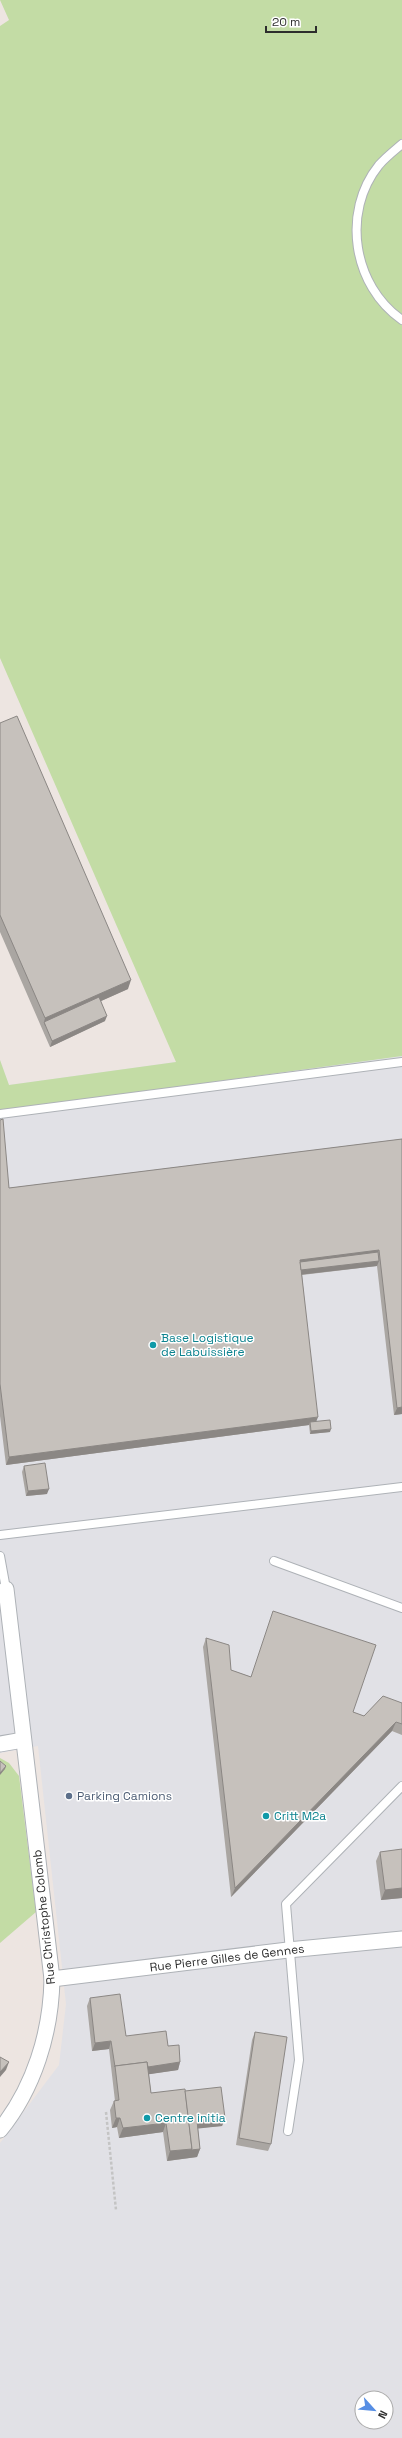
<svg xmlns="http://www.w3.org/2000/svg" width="402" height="2438" font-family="'Space Grotesk',sans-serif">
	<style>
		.industrial { fill: #e1e1e6; fill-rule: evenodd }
		.green { fill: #c3dca5 }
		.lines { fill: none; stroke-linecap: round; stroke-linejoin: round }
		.service-casing { stroke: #aeb2b7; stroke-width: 10 }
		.minor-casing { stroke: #aeb2b7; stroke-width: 17 }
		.path { stroke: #c4c4c4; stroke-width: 2.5; stroke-dasharray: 3 2; stroke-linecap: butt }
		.service { stroke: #fff; stroke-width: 8 }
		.minor { stroke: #fff; stroke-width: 15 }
		.wall { fill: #aaa6a2 }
		.shaded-wall { fill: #8b8784 }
		.building { fill: #c6c1bc; stroke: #8b8784 }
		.culture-dot { fill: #0f9aa8; stroke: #fff; stroke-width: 1.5 }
		.service-dot { fill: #5c6f8a; stroke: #fff; stroke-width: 1.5 }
		.labels { text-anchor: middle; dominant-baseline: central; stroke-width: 3; stroke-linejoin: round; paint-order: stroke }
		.culture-label { font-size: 12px; fill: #0d838f; stroke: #fff; text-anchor: start }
		.service-label { font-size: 12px; fill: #4e5e75; stroke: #fff; text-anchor: start }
		.street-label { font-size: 12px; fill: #2d2d2d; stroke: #fff }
	</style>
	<rect width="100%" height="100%" fill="#ede5e1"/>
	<!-- industrial -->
	<path class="industrial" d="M402,1045V2438H0V2143L59,2065L66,2004L38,1746L0,1753V1060L9,1085L176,1062ZM362,2398H386V2422H362Z"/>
	<!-- green -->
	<g class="green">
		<polygon points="0,0 402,0 402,1056 0,1111 0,1060 9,1085 176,1062 0,658 0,26 9,20"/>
		<polygon points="0,1758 9,1763 19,1776 36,1912 0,1943"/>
	</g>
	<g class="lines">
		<defs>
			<g id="service">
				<path d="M402,144C395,150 386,157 379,165C341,212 353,286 402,320"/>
				<polyline points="0,1114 402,1062"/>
				<polyline points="0,1535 402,1487"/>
				<polyline points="0,1556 6,1589"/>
				<polyline points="274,1561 402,1608"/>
				<polyline points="288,2131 299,2060 286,1904 402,1786"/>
			</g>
			<g id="minor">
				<polyline points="0,1744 23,1740"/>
				<polyline points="52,1979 288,1950 402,1939"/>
				<path d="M0,2130C34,2088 51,2033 52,1979L6,1589"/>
			</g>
		</defs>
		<!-- service casing -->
		<use href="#service" class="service-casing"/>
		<!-- minor casing -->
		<use href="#minor" class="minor-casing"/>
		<!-- path -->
		<polyline class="path" points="106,2112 116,2210"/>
		<!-- service -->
		<use href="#service" class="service"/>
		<!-- minor -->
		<use href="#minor" class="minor"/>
	</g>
	<!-- wall -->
	<g class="wall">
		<polygon points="0,723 128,989 101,1001 105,1021 50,1047 0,932"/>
		<polygon points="0,1120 9,1188 402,1139 402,1414 394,1415 377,1266 302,1275 316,1422 330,1432 310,1434 309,1425 6,1465 0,1416"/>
		<polygon points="24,1466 47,1494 26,1496 22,1472"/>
		<polygon points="206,1638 231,1670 353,1712 364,1716 402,1703 402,1735 392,1731 231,1897 203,1647"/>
		<polygon points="402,1849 402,1898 381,1900 376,1861 380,1852"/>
		<polygon points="90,1998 126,2036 168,2046 180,2062 178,2070 149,2074 151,2093 185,2091 225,2118 222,2126 198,2128 200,2149 197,2157 167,2161 163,2132 119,2138 117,2127 112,2128 110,2110 114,2101 115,2101 109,2049 92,2051 87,2006"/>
		<polygon points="255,2032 271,2144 268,2151 236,2145 252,2040"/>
	</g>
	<!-- shaded-wall -->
	<g class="shaded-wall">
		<polygon points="131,980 128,989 45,1026 44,1022 45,1018"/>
		<polygon points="107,1016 105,1021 50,1047 52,1041"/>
		<polygon points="379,1250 376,1257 300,1267 300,1260"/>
		<polygon points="379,1261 377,1266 298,1275 300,1270"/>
		<polygon points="402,1407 402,1414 394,1415 397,1408"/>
		<polygon points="318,1417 315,1425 310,1422 309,1425 6,1465 9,1457"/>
		<polygon points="331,1429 330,1432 310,1434 311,1431"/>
		<polygon points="49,1489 47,1494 26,1496 28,1491"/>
		<polygon points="396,1722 392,1731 231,1897 235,1888"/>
		<polygon points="6,1766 5,1769 0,1775 0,1773"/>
		<polygon points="402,1888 402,1898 381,1900 385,1890"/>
		<polygon points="111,2041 109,2049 92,2051 95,2043"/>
		<polygon points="9,2062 6,2070 0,2077 0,2072"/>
		<polygon points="180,2062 178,2070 144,2075 147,2067"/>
		<polygon points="116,2118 120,2118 117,2127 112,2128"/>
		<polygon points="225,2118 222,2126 194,2129 197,2121"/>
		<polygon points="166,2123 163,2132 119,2138 123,2128"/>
		<polygon points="192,2149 200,2149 197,2157 167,2161 170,2151"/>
	</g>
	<!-- building -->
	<g class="building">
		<polygon points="17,716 131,980 45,1018 0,915 0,723"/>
		<polygon points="99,997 107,1016 52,1041 44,1022"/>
		<polygon points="3,1119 9,1188 402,1139 402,1407 397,1408 379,1250 300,1260 318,1417 9,1457 0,1384 0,1120"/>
		<polygon points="378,1252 379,1261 301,1270 300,1262"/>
		<polygon points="330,1420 331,1429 311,1431 310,1422"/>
		<polygon points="45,1463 49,1489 28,1491 24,1466"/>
		<polygon points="273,1611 376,1645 353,1712 364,1716 383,1696 402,1703 402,1724 396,1722 235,1888 206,1638 229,1645 231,1670 251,1677"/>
		<polygon points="0,1761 6,1766 0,1773"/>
		<polygon points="402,1849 402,1888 385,1890 380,1852"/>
		<polygon points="120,1994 126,2036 166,2031 168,2046 179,2045 180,2062 148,2067 147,2062 115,2066 115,2067 111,2041 95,2043 90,1998"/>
		<polygon points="255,2032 287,2037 271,2144 239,2138"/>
		<polygon points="0,2057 9,2062 0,2072"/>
		<polygon points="147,2062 151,2093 185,2089 192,2149 170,2151 166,2123 123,2128 120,2118 116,2118 114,2101 119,2100 115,2066"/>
		<polygon points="221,2087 225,2118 197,2121 200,2149 191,2150 192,2149 185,2091"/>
	</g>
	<!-- markers -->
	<g class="culture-dot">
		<circle cx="153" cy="1345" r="4"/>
		<circle cx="266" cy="1816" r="4"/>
		<circle cx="147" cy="2118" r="4"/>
	</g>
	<circle class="service-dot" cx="69" cy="1796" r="4"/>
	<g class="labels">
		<!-- culture labels -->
		<g class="culture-label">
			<text x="161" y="1338">Base Logistique<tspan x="161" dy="14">de Labuissière</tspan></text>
			<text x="274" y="1816">Critt M2a</text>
			<text x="155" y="2118">Centre initia</text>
		</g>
		<!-- service labels -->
		<g class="service-label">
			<text x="77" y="1796">Parking Camions</text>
		</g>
		<!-- street labels -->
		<g class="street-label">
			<text transform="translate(44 1917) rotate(-96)">Rue Christophe Colomb</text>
			<text transform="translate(227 1958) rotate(-7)">Rue Pierre Gilles de Gennes</text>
		</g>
	</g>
	<!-- north arrow -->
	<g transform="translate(374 2410) rotate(117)"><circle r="19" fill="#ffffff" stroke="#ababab"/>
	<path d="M0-3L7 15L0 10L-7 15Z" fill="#578ee4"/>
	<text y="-6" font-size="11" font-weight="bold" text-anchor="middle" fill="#2d2d2d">N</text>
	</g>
	<!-- scale -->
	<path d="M266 26v6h50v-6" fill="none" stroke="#2d2d2d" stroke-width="2"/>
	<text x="272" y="26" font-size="12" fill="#2d2d2d" stroke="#ffffff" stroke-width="3" paint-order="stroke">20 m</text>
</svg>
